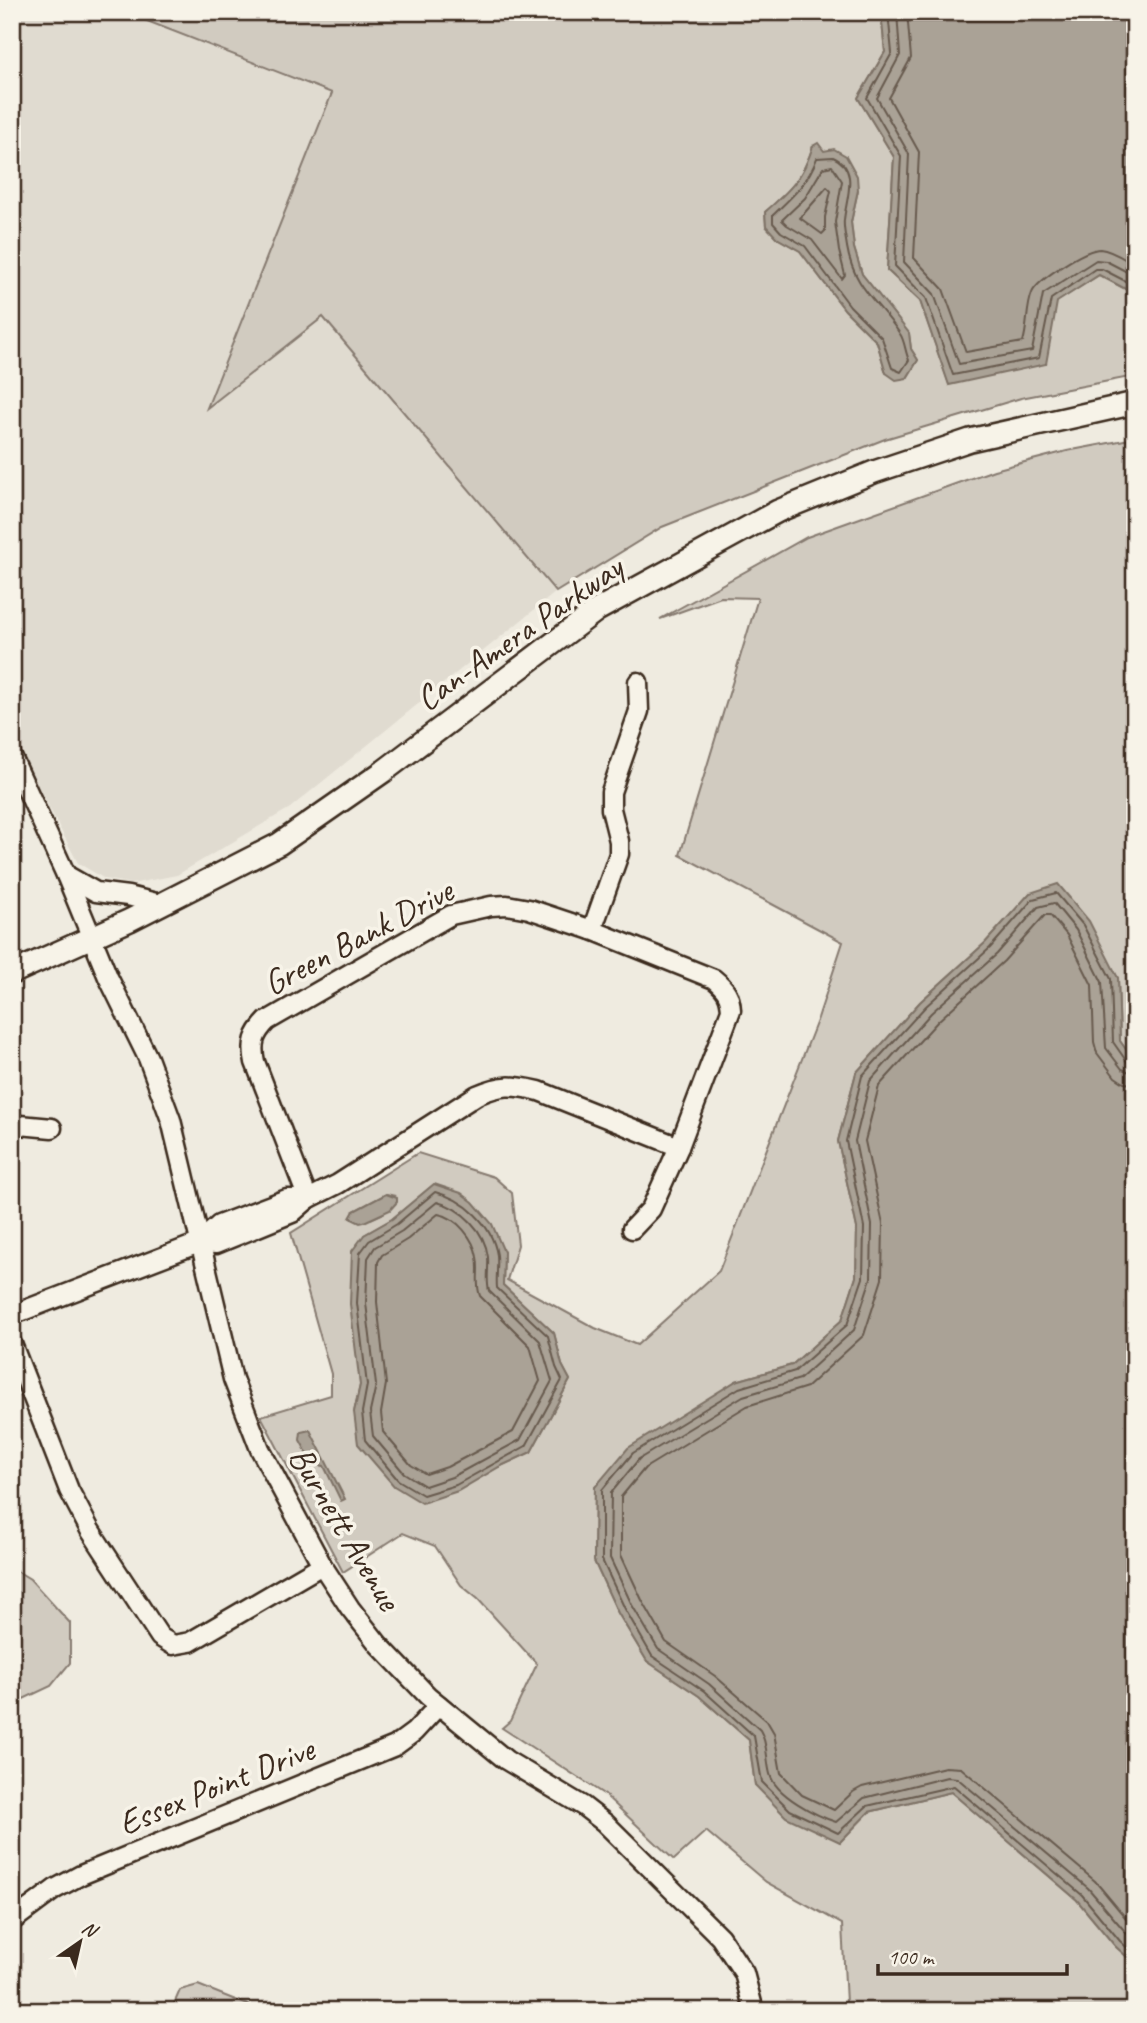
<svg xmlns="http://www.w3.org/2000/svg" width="1147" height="2023" font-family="Caveat,sans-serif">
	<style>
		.built { fill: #e0dbd0 }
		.green { fill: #d1cbc0; stroke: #867a6f; stroke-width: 2; fill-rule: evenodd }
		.water { fill: #aaa296; stroke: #7e7266; stroke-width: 2 }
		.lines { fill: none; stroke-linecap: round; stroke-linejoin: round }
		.shore { stroke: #675a4e; stroke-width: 2 }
		.minor-casing { stroke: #3b2a1e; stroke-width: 23 }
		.major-casing { stroke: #3b2a1e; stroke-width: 26 }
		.minor { stroke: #f7f3e8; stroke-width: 18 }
		.major { stroke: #f7f3e8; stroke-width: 21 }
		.labels { text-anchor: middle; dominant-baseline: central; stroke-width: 7; stroke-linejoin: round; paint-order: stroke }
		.street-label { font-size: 35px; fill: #3b2a1e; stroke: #f7f3e8 }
	</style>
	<rect width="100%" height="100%" fill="#efebe0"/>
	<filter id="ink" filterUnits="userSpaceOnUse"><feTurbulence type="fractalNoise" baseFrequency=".0143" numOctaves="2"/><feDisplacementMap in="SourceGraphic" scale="14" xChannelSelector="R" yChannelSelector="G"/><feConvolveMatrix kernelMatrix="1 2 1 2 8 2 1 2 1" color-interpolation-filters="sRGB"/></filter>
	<g filter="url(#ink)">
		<!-- built -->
		<polygon class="built" points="12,12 124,12 332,93 208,406 322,317 556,592 290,808 177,875 131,884 105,879 78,863 12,736"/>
		<!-- green -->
		<g class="green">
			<path d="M124,12H881L885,52L858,98L894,157L887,270L920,301L949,384L1056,302L1099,275L1135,294V376L1021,398L885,439L662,527L556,592L323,317L207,408L332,93ZM813,146L824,152L858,190L851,222L854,248L862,274L909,334L911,349L918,360L907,378L886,373L877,342L845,310L800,251L777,238L766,226L765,212C790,190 803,178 813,146Z"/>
			<path d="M1135,438V1062L1120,1041L1118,978L1030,893L985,943L920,1002L856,1073L838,1141L857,1228L856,1277L842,1320L792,1365L736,1381L595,1487L594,1561L618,1613L647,1661L699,1696L749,1740L755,1785L840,1842L869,1812L951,1792L1077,1900L1115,1946L1135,1964V2011H806L846,2003L842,1924L766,1882L706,1831L674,1860L605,1795L502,1728L510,1721L537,1664L478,1599L461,1585L435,1546L403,1533L343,1572L261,1416L331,1395V1374L291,1233L418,1153L494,1177L512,1193L518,1245L507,1280L595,1328L637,1345L719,1271L818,1018L843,942L680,855L758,598L721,597L660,619L807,537L994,470L1067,451ZM434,1184L504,1252L503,1285L554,1333L562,1365L570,1380L531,1452L499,1467L354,1412L360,1385L357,1347L364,1235L392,1219ZM386,1194L395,1196L382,1214L371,1219L354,1211Z"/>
			<polygon points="12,1568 30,1579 70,1623 70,1663 51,1686 17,1702 12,1702"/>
			<polygon points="198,1985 263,2011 171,2011 180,1990"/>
		</g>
		<!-- water -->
		<g class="water">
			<polygon points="881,12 1135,12 1135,294 1099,275 1057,302 1046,364 949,385 920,301 887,270 894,157 858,98 885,52"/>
			<path d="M818,143L824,151L834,149L846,156L857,176L858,190L851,222L854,248L862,274L909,333L911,349L918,360L907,378L896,380L886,373L877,342L845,310L800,251L777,238L766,226L765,212C790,190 803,178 813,146Z"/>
			<polygon points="1058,884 1089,921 1118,978 1120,1041 1135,1062 1135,1964 1115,1946 1077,1900 951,1792 869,1812 840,1842 786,1817 755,1785 749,1740 699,1696 647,1661 618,1613 594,1561 595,1487 628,1448 736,1381 792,1365 842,1320 856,1277 857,1228 838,1141 856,1073 920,1002 985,943 1030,893"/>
			<polygon points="434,1184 461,1193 473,1202 492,1224 504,1252 503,1285 554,1333 562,1365 570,1380 531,1452 499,1467 458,1491 422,1503 394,1486 358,1444 354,1412 360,1385 350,1304 352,1251 364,1235 392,1219"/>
			<polygon points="386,1194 397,1198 397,1202 390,1210 364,1222 360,1223 350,1218 354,1211"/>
			<polygon points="310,1430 345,1499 341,1501 324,1466 313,1464 300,1440 301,1432"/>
		</g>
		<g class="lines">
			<!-- shore -->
			<g class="shore">
				<polyline points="888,12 892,53 867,98 901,156 895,266 926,298 953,375 1039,358 1051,299 1095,269 1102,269 1135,286"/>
				<polyline points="897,12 900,55 877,98 909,154 904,262 934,294 959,364 1032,351 1043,294 1096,260 1106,261 1135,276"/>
				<path d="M907,12L911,58L889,98L919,152L914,258L943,289L966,352L1023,342C1028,326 1026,308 1032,293C1037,280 1085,249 1100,249C1112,250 1124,259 1135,265"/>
				<path d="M833,157C860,169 846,198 844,220C843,228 846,239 847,247C854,289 879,302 900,334C905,341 905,352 909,360L901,372L892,368L882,338L850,306L805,246L781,232L773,223V215C792,197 808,183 817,158Z"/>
				<polygon points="832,166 842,181 835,222 839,251 845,275 842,279 812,240 787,225 782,220 805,198 823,168"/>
				<polygon points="827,187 831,191 825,217 825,231 822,234 800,218"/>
				<polyline points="1135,1065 1127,1062 1113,1042 1111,979 1083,925 1056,893 1033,899 990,948 925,1007 862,1076 846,1141 864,1227 863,1278 847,1325 795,1371 739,1388 633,1453 602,1490 602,1560 625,1609 652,1656 704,1691 754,1736 762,1782 790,1810 838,1833 867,1806 954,1786 1082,1895 1120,1941 1135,1955"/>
				<path d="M1135,1074L1122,1069L1106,1048L1102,982L1076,930L1054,903L1038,907L997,954L931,1013L870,1081L855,1141L872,1225L871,1278L854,1330L800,1379L743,1396L639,1459L611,1493L610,1558L632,1605L658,1649L709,1684L760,1730C768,1743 766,1760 770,1774C775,1795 817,1816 836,1822L864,1798L947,1777L957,1778L1088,1888L1135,1943"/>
				<polyline points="1135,1084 1124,1083 1115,1077 1097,1053 1094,1042 1092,985 1067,935 1050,915 1045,915 1004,961 938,1021 879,1086 865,1141 883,1224 882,1279 864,1335 807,1387 747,1406 645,1468 621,1497 621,1555 642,1600 666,1642 715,1676 767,1721 774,1733 781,1773 802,1795 834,1810 853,1792 862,1787 945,1767 961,1768 1095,1881 1135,1929"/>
				<path d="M435,1192C464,1199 492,1224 497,1255C498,1266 496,1277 497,1288L548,1336L556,1367L562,1380L526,1446L456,1485L423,1495L398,1480L365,1440L362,1412L367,1385L357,1303L360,1253L369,1241L397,1224Z"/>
				<path d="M437,1202C462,1208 485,1231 488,1257C489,1269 486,1280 489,1291L540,1341L552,1381L520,1440L452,1477L425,1486L404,1473L373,1436L370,1412L376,1385L366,1303L368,1258L375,1247L402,1231Z"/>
				<path d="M438,1214C457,1217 474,1239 477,1257C480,1270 475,1283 480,1296L530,1346L540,1381L513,1432L447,1467L426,1474L411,1465L383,1432L381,1413L386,1384L377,1302L378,1262L382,1255L408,1239Z"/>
			</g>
			<defs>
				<g id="minor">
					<polyline points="12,757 66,875 108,977 148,1058 171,1120 233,1379 260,1449 322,1565 350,1608 379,1645 428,1696 506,1760 583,1806 605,1823 720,1937 744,1973 754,2011"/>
					<polyline points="66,875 96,892 128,896 160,904"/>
					<polyline points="592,930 619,854 619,841 611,809 611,792 639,711 638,682"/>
					<polyline points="12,1127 20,1125 52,1128"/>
					<path d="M308,1199L255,1062C251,1044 254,1034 267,1021L451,915L491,906L507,905L529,909L592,930L714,979C726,989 730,995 731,1010L679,1147L651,1209L632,1229"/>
					<path d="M199,1243L216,1244L292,1213L308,1199L338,1184L477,1095C502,1084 512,1085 539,1091L679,1147"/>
					<polyline points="12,1315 199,1243 219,1225 287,1199 308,1199"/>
					<polyline points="12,1344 69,1490 90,1530 160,1637 173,1645 190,1642 322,1565"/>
					<polyline points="12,1921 55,1889 81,1875 395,1746 414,1732 439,1705"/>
				</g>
				<polyline id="major" points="12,973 130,920 279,844 384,771 597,610 778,511 874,472 970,440 1135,403"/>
			</defs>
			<!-- minor casing -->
			<use href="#minor" class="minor-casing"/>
			<!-- major casing -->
			<use href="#major" class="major-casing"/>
			<!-- minor -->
			<use href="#minor" class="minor"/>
			<!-- major -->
			<use href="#major" class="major"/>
		</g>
	</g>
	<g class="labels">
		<!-- street labels -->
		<g class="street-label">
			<text transform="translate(519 633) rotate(-35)">Can-Amera Parkway</text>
			<text transform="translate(358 937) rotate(-28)">Green Bank Drive</text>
			<text transform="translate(345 1528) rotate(59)">Burnett Avenue</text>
			<text transform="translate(216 1786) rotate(-22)">Essex Point Drive</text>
		</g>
	</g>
	<!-- margin -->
	<rect width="1147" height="2023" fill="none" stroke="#f7f3e8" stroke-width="42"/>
	<rect x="21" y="21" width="1105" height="1981" fill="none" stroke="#3b2a1e" stroke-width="2.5" filter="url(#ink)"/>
	<!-- north arrow -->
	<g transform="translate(80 1942) rotate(34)" stroke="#f7f3e8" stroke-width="5" paint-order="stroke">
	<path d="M0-5L12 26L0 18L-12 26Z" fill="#3b2a1e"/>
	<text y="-10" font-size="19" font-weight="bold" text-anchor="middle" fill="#3b2a1e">N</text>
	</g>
	<!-- scale -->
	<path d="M878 1964v10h189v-10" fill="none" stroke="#3b2a1e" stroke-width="3.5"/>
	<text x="888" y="1964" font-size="21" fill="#3b2a1e" stroke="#f7f3e8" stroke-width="5" paint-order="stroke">100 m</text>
</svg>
